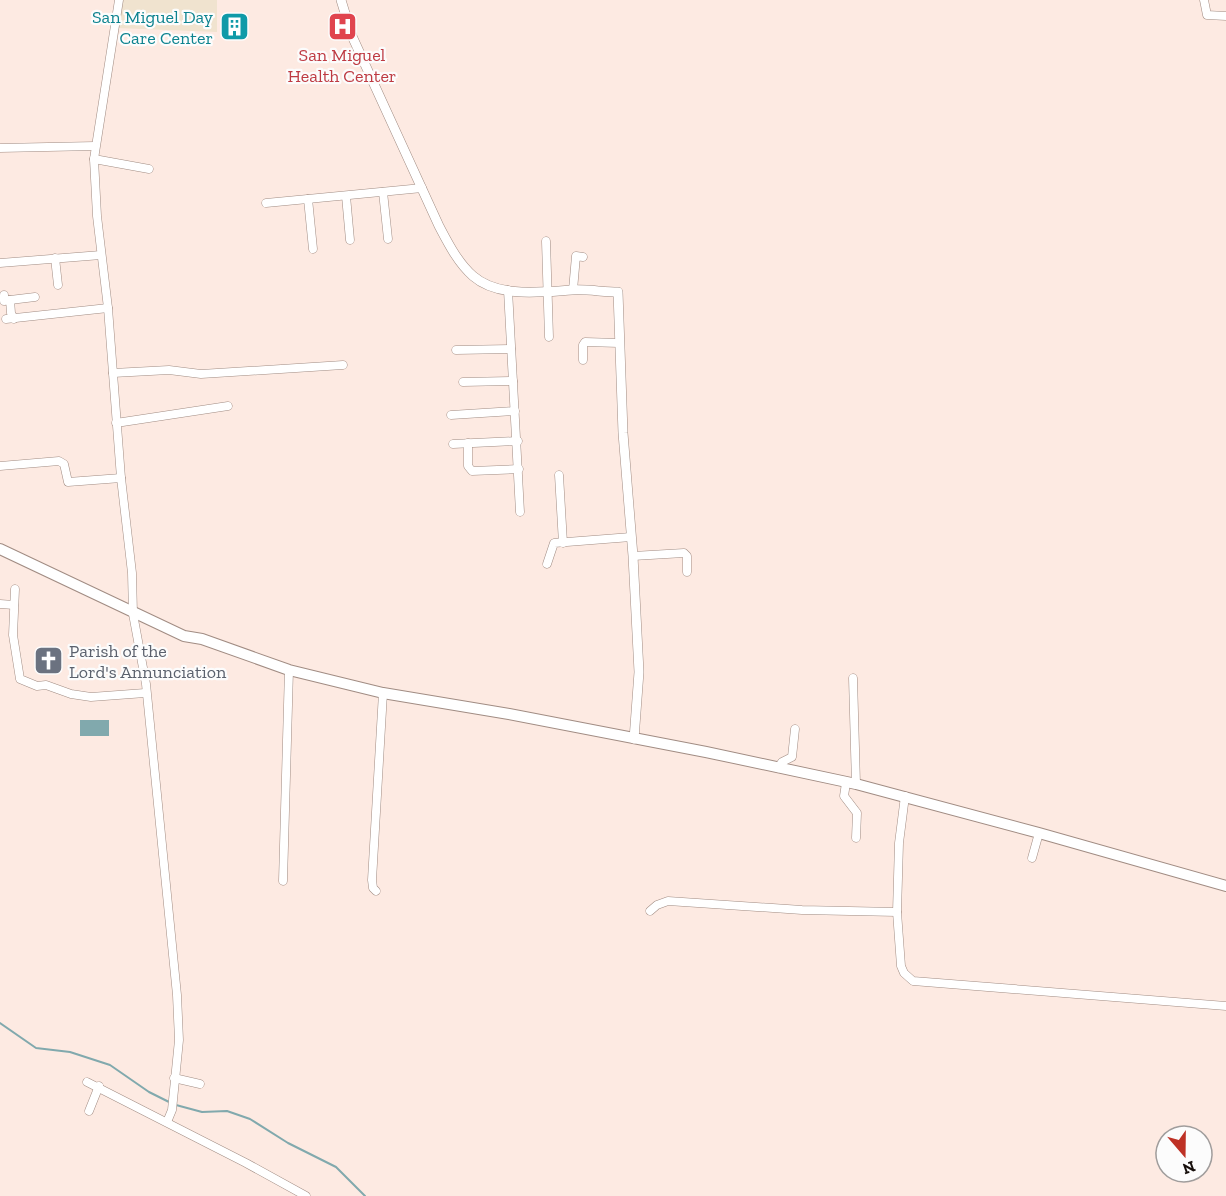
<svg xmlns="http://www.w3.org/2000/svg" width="1226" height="1196" font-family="'Zilla Slab',serif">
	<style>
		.education { fill: #f0e3cf }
		.water { fill: #81a9ad }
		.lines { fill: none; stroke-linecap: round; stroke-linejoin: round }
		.stream { stroke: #81a9ad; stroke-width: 2 }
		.minor-casing { stroke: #a18c83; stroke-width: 9 }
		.tertiary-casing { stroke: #a18c83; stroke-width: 10 }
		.secondary-casing { stroke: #a18c83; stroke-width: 12 }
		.minor { stroke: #fff; stroke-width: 8 }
		.tertiary { stroke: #fff; stroke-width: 9 }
		.secondary { stroke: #fff; stroke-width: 10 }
		.labels { text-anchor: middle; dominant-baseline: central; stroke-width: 4.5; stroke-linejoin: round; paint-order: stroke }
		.culture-label { font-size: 18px; fill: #0d838f; stroke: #fcfcfc; text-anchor: end }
		.health-label { font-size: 18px; fill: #be3a42; stroke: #fcfcfc }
		.worship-label { font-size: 18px; fill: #5b616d; stroke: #fcfcfc; text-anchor: start }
	</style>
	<rect width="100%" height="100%" fill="#fdeae2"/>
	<!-- education -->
	<polygon class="education" points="122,0 217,0 217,32 117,28"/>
	<!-- water -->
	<rect class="water" x="80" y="720" width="29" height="16"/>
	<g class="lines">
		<!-- stream -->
		<g class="stream">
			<polyline points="0,1023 36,1048 70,1052 110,1065 149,1092 171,1103"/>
			<polyline points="176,1105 202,1112 227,1111 250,1119 288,1143 336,1167 365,1196"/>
		</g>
		<defs>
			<g id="minor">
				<polyline points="119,0 94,159 97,216 108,308 121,478 132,573 133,614 146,684 177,995 179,1040 172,1110 167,1122"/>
				<polyline points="1204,0 1207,15 1226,16"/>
				<polyline points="0,148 95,146"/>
				<polyline points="94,159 149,169"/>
				<polyline points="383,192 388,239"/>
				<polyline points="346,196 350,240"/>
				<polyline points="308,199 313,249"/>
				<polyline points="266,203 422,188"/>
				<polyline points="546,241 549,337"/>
				<polyline points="55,258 58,285"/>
				<polyline points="0,263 101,255"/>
				<polyline points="508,290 520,512"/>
				<polyline points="573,290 576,256 583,257"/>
				<polyline points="4,295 4,301 10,300 11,313 14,319"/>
				<polyline points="10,300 35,297"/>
				<polyline points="6,319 108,308"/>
				<polyline points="456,350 511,349"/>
				<polyline points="583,360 583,345 585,342 619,343"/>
				<polyline points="113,373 169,370 201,374 343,365"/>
				<polyline points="463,382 513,381"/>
				<polyline points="451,415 515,411"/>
				<polyline points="116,423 228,406"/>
				<polyline points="468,443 468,466 472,471 519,469"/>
				<polyline points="453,444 518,441"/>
				<polyline points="0,466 59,461 64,464 68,482 121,478"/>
				<polyline points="559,475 563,543"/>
				<polyline points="633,556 684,553 687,556 687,572"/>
				<polyline points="547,564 554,543 631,537"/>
				<polyline points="15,589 13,635 20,679 37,686 46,685 71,694 91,697 145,693"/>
				<polyline points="0,604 14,605"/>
				<polyline points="853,678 856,784"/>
				<polyline points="778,768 782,762 792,757 795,729"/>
				<polyline points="846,783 844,796 857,813 856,838"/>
				<polyline points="905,796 899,843 897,912 901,966 904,973 913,981 1226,1006"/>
				<polyline points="1032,858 1039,833"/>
				<polyline points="283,881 289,670"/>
				<polyline points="376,891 373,888 372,880 383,693"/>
				<polyline points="650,911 657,905 668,901 802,910 897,912"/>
				<polyline points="174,1078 200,1084"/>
				<polyline points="87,1082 246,1163 306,1196"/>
				<polyline points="89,1111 99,1086"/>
			</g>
			<path id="tertiary" d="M341,0L352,36L439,226C448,243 458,263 473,276C498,298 541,292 572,290C587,289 603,292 618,292L623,433L633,556L639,672L634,739"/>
			<polyline id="secondary" points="0,549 184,636 202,639 289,670 383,693 509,714 706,752 856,784 1039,833 1226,886"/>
		</defs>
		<!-- minor casing -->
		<use href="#minor" class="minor-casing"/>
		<!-- tertiary casing -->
		<use href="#tertiary" class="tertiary-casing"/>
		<!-- secondary casing -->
		<use href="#secondary" class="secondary-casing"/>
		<!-- minor -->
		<use href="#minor" class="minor"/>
		<!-- tertiary -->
		<use href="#tertiary" class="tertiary"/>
		<!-- secondary -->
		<use href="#secondary" class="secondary"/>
	</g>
	<!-- icons -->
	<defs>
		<symbol id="hospital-square" viewBox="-11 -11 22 22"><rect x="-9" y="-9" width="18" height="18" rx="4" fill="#e0444e" stroke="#fcfcfc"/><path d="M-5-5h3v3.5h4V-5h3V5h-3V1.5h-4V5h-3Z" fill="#fff"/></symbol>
		<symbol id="building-square" viewBox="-11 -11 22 22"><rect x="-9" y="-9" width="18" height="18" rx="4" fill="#0f9aa8" stroke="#fcfcfc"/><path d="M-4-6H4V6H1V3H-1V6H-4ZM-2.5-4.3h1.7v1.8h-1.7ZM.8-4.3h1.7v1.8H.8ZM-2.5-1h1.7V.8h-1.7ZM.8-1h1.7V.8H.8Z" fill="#fff"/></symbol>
		<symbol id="church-square" viewBox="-11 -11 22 22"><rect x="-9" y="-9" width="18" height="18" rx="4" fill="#6b7280" stroke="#fcfcfc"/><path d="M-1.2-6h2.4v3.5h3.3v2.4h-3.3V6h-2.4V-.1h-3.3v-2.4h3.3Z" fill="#fff"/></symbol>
	</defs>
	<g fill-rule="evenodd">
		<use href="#hospital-square" x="326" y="10" width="33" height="33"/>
		<use href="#building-square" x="218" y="10" width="33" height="33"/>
		<use href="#church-square" x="32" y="644" width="33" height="33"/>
	</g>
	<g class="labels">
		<!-- culture labels -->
		<g class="culture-label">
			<text x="213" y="17">San Miguel Day<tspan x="213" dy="21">Care Center</tspan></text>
		</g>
		<!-- health labels -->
		<g class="health-label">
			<text x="342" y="55">San Miguel<tspan x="342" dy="21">Health Center</tspan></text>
		</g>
		<!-- worship labels -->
		<g class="worship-label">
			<text x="69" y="651">Parish of the<tspan x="69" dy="21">Lord's Annunciation</tspan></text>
		</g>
	</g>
	<!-- north arrow -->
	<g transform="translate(1184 1154) rotate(160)"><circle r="28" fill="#fcfcfc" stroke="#a09d9c" stroke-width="1.5"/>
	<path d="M0-4.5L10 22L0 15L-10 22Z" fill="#be3125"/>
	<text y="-9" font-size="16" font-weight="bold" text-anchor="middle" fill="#160e0b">N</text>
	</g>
</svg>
